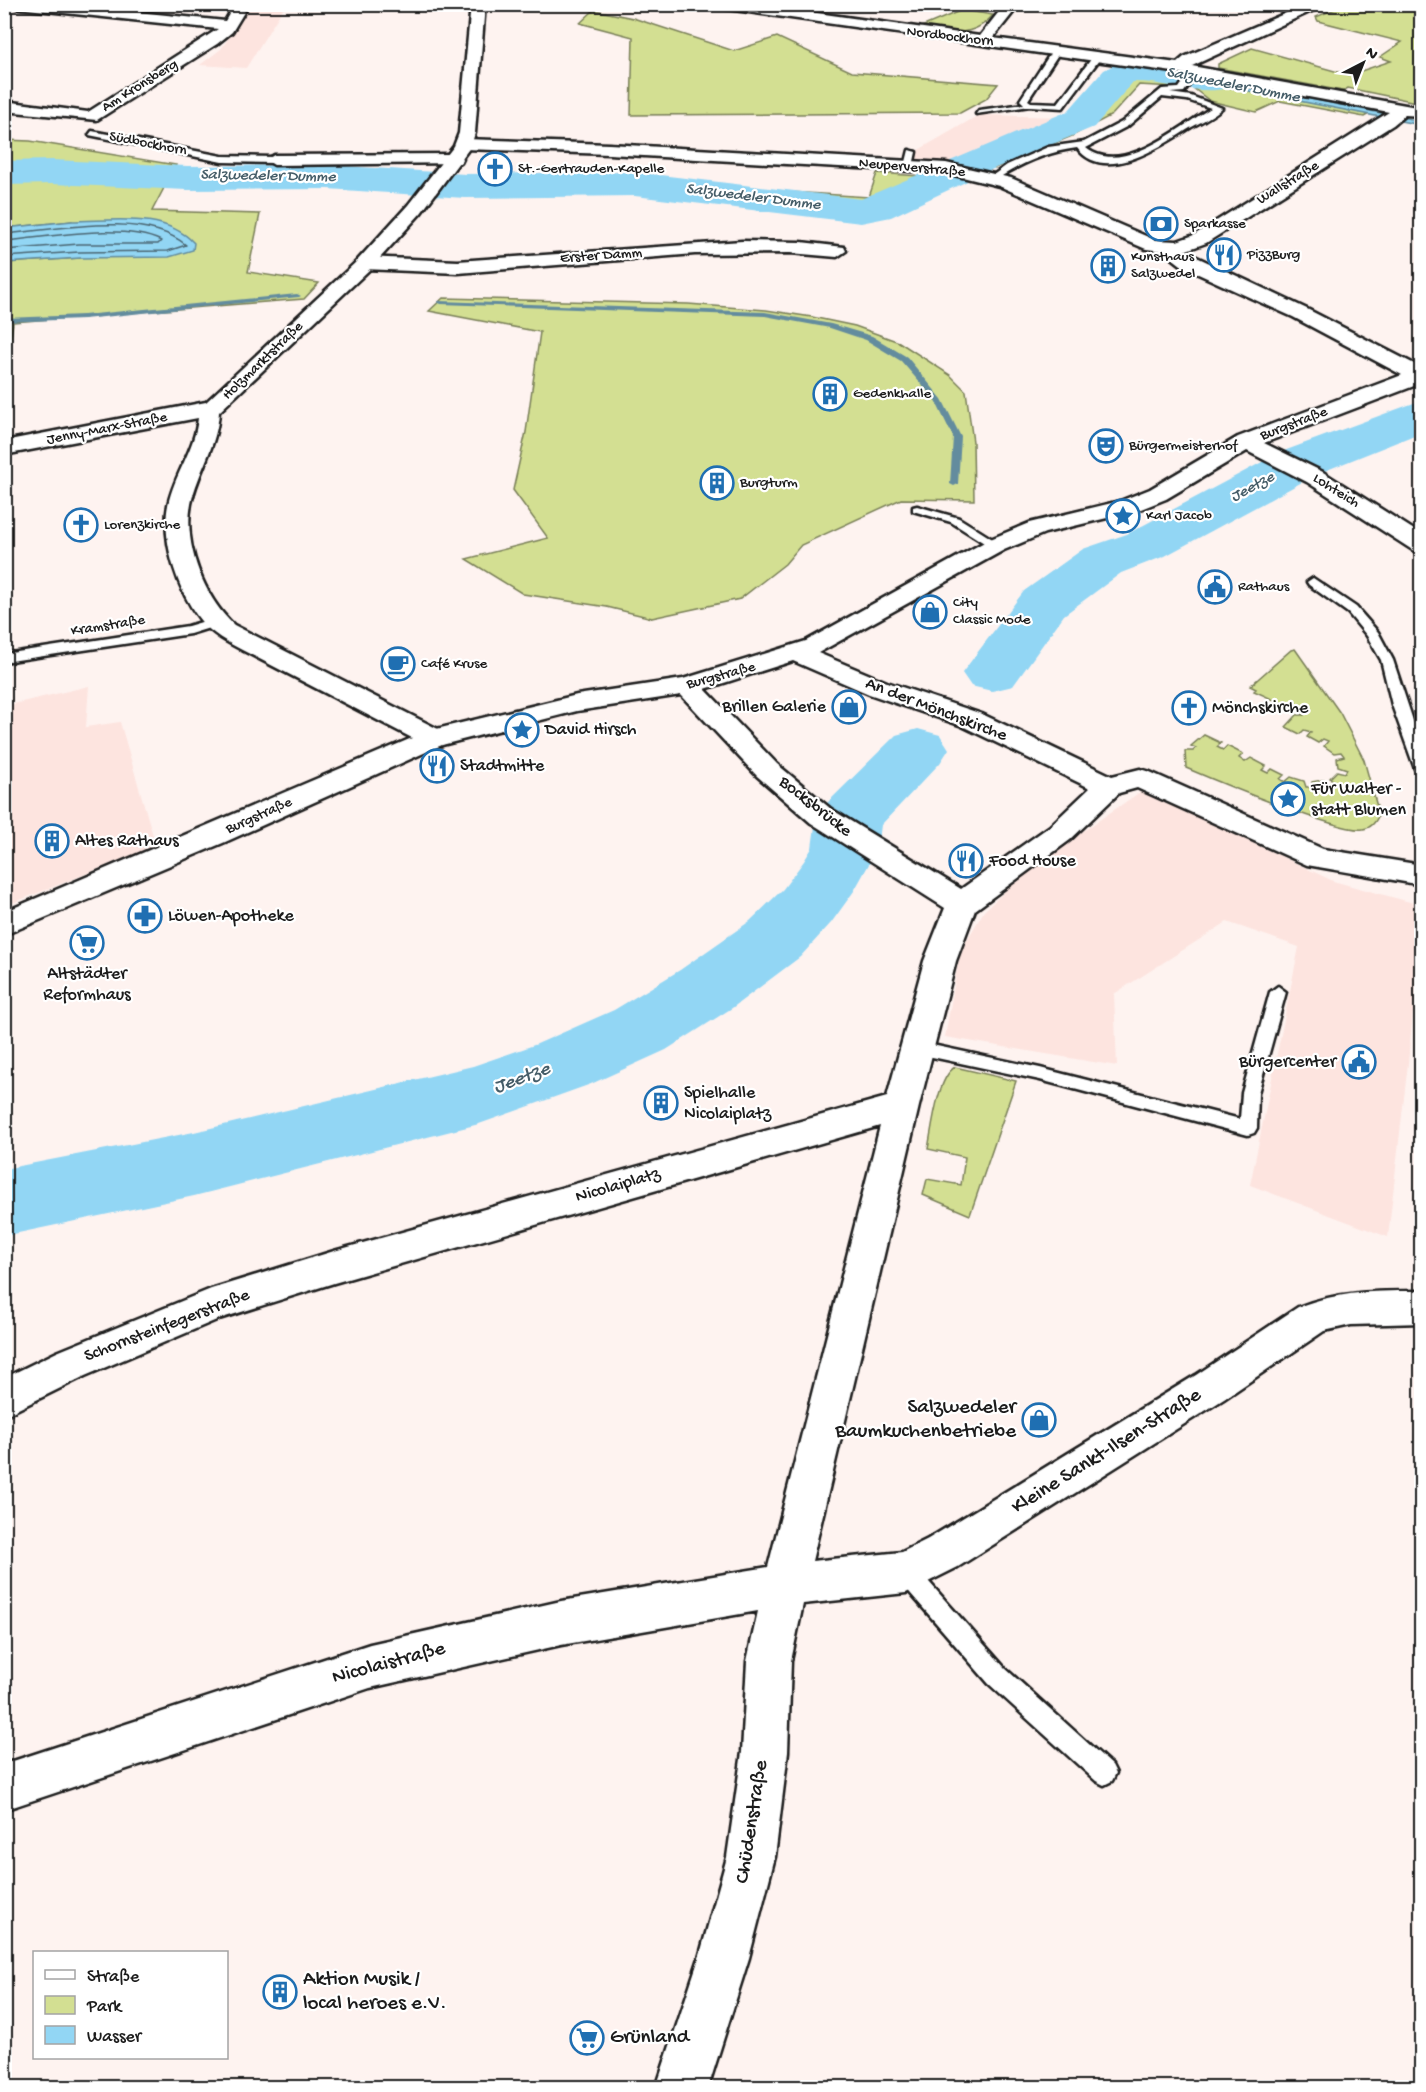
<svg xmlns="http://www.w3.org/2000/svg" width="1426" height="2092" font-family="'Gochi Hand',sans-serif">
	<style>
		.built { fill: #fde4df }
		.green { fill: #d3df92; stroke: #787e57; stroke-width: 1.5 }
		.water { fill: #92d6f4; stroke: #638c9e; stroke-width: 1.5 }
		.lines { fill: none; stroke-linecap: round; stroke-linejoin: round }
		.shore { stroke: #4b6672; stroke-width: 1.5 }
		.stream { fill: #638c9e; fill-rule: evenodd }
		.river { fill: #92d6f4; fill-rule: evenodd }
		.service-casing { stroke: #1c1c1c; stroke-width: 5 }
		.minor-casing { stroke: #1c1c1c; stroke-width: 5 }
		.tertiary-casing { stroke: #1c1c1c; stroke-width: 5 }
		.service { fill: #fff; fill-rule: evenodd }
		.minor { fill: #fff; fill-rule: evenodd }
		.tertiary { fill: #fff; fill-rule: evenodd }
		.labels { text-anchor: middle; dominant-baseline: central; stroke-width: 4.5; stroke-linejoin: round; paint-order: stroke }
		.far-street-label { font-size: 15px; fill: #1c1c1c; stroke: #fff }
		.far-poi-label { font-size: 15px; fill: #1c1c1c; stroke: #fff; text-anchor: start }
		.far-water-label { font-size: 16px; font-style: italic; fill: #455d68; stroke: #fff }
		.poi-label { font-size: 18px; fill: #1c1c1c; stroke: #fff; text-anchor: start }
		.street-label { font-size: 18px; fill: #1c1c1c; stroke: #fff }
		.water-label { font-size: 20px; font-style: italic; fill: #455d68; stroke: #fff }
		.near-poi-label { font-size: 21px; fill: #1c1c1c; stroke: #fff; text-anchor: start }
		.near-street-label { font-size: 21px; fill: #1c1c1c; stroke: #fff }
	</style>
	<rect width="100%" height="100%" fill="#fef3f0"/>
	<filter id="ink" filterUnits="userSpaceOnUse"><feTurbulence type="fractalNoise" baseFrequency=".0167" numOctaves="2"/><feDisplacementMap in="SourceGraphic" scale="12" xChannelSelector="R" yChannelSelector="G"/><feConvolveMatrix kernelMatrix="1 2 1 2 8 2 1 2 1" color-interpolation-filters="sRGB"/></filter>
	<g filter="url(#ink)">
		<!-- built -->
		<g class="built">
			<polygon points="250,7 284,7 246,68 200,65 221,49"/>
			<polygon points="979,115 1071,117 965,163 917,159 915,152"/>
			<polygon points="89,686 86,727 120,722 156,846 5,906 5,706"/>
			<polygon points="1143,790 1333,881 1421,905 1421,931 1408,1063 1388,1237 1250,1185 1299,947 1227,922 1114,994 1117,1066 945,1037 960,952 984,911 1031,867"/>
		</g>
		<!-- green -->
		<g class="green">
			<polygon points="1346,4 1421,5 1421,103 1348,88 1343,91 1218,68 1218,64 1252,48 1349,75 1391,61 1380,57 1402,42 1318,21 1316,17"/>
			<polygon points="594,10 633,18 734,51 777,37 852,72 998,84 986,99 960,113 631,115 633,37 580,23"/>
			<path d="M962,10L993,15C973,39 946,33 919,28Z"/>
			<polygon points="1152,72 1180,76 1174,87 1139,85 1112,115 1072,136 995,168 974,159 1077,116 1118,79 1132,73"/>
			<polygon points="1200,81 1369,114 1364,117 1280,101 1256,112 1210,101 1193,88"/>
			<polygon points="4,140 30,141 176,165 152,211 260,214 248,272 319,283 304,299 13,322 9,353 5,354 5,263 80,258 72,221 5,228"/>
			<polygon points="877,173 950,178 889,211 859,215 694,195 696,186 869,197"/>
			<polygon points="443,298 688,304 766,310 812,317 855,326 899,342 950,375 966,391 973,442 974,500 901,499 801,545 785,564 740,599 652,618 607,607 523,594 466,559 548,538 513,490 526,432 540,332 429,311"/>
			<path d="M1295,649L1340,713L1364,760L1379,814C1376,822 1372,828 1363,829C1340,833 1214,780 1186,768L1185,751H1193L1196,748L1191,746L1204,735L1221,743L1217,747L1223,750L1227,746L1243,754L1239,758L1245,762L1251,758L1266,766L1262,770L1268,773L1272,769L1284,775L1280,779L1285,782L1291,777L1304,781L1306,787H1312V782L1323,780L1331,785L1336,783L1330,778L1337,771L1345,773L1347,769L1338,766L1337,758L1344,756L1341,752L1334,753L1324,746L1328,741L1323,739L1318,743L1307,737L1311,732L1304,730L1300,734L1286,727L1297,715H1304L1303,713L1254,691L1256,689L1250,686L1291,650Z"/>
			<path d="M955,1067L1016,1081L970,1215L923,1195L927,1179L961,1185L965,1157L928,1149C932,1129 937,1078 955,1067Z"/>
		</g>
		<!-- water -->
		<g class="water">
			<path d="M1133,68L1205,78L1421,121V125L1152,72C1136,73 1123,79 1108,80L1113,72Z"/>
			<path d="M72,221C112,221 164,211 194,243L193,250L169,257L80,258L5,263V228Z"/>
		</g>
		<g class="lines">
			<!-- shore -->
			<g class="shore">
				<path d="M4,234C55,230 144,210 186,245L168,251L79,252L4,257"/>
				<path d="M4,241C48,238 121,222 161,241L158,244H79L4,250"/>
			</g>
			<!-- stream -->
			<g class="stream">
				<polygon points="297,294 301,296 299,297 84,319 4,322 4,318 84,315"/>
				<polygon points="439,301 765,312 831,324 872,336 907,357 942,399 961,437 958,484 954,486 950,484 953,437 935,400 901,361 866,340 830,328 765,316 441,304 437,302"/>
			</g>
			<!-- river -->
			<g class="river">
				<path d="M1154,61L1228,74L1233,81L1228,88C1199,96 1164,81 1133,82L1094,127L993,169L891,217L861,223L635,196L465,198L328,189L187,190L52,184L4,185V161L52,160L187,166L328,165L465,174L635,172L861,199L1068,111L1104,70L1114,65Z"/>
				<polygon points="1422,400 1422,432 1317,474 1165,556 1121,573 1064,615 1013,686 992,691 971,686 962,673 1024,591 1083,549 1127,534 1281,452"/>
				<polygon points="918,729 940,735 949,749 940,763 881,825 878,848 854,891 831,923 800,957 732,1008 666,1050 591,1084 479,1124 194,1196 4,1236 4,1169 194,1132 473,1066 537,1044 614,1010 680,970 750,921 783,889 804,861 812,848 816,819 826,804 896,735"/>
			</g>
			<defs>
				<g id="service">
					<polygon points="1054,48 1061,50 1028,100 1031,102 1058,103 1095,54 1102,56 1063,108 1030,106 976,114 979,110 1024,104 1020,100"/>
					<path d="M1193,68L1200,70L1184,92L1170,93L1191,96L1222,108C1213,116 1201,122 1190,128C1163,145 1105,185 1077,148C1047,152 1021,163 996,180L989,178L1007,165L1048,147L1084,142L1122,122L1162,89L1179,88ZM1162,97L1187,100L1211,108C1179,127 1122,177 1086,148L1128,126Z"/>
					<polygon points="92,131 222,156 274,157 278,160 274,163 222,162 89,135"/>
					<polygon points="909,150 916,152 913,166 909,169 905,166"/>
					<polygon points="917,506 959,518 1002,545 992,548 951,522 913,511 913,507"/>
					<polygon points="1313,578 1356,607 1378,632 1393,660 1422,748 1422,773 1415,769 1392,705 1381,660 1367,636 1348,613 1309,585 1307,582"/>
					<polygon points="215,618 219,619 219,625 190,634 4,662 4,654 188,626"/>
					<polygon points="1278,986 1286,992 1258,1093 1257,1128 1254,1133 1248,1135 1040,1080 918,1054 910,1048 918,1042 1040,1068 1240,1119 1242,1093 1270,992"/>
					<polygon points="906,1562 914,1565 1005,1668 1112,1765 1116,1773 1112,1781 1104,1785 1096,1781 989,1684 898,1579 895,1572 898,1565"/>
				</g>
				<g id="minor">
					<polygon points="10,4 59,4 225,21 235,4 249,4 232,32 217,44 97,120 4,111 4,101 88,112 218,29 17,8"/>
					<path d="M713,4H754L980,36L1005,4H1020L993,38L1177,63L1184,57L1307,4H1327L1192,66L1422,108V116L1405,115L1393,125L1206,243L1184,251L1307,309L1422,368V383L1264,443L1323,472L1422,535V553L1414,551L1307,482L1247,451L1166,499L1136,511L1045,533L1004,550L818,653L887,682L982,714L1112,776L1140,769L1150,772L1323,849L1422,865V885L1307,865L1137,788L1119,793L1070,840L975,910L956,961L919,1106L812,1561L902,1552L928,1539L1196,1375L1298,1307C1339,1291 1378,1291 1422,1291V1323L1351,1325L1324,1331L1224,1399L958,1567L906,1593L803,1604L791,1661L788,1752L775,1857L749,1958L708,2088H656L699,1958L727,1857L742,1752L747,1661L758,1611L561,1645L370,1688L4,1810V1764L370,1644L561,1601L768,1567L880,1126L334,1283L219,1319L85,1376L4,1416V1378L57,1352L211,1289L334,1251L887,1097L924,961L945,908L811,823L757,776L681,695L577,711L434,747L424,744L420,738L424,732L577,695L683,679L806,641L988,540L1029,523L1120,501L1150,489L1238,437L1402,375L1293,317L1185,268L1163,251L1146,249L999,186L946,173L609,154L464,149L456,144L464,139L609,144L946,163L1011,178L1155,240L1177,241L1194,235L1389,112L1180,73L720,8ZM793,661L869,694L962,726L1090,788L1050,826L961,889L831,809L777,764L705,689Z"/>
					<polygon points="455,154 461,155 463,159 461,163 274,165 266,160 274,155"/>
					<polygon points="742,241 801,242 844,247 846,251 837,257 790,253 695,254 458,273 364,269 355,263 364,257 458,261"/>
				</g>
				<path id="tertiary" d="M471,4H485L475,133L471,146L421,213L369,270L219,412C217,447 198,471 191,504C183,545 204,597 234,625L444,732L448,738L444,744L223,843L4,935V912L412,738L242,650C227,642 212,634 201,621C178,592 161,541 168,505C174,475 195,449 198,418L4,455V441L206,402L356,262L408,205L454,146L459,133Z"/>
			</defs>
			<!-- service casing -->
			<use href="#service" class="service-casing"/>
			<!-- minor casing -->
			<use href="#minor" class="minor-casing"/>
			<!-- tertiary casing -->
			<use href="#tertiary" class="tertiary-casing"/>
			<!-- service -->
			<use href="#service" class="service"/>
			<!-- minor -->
			<use href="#minor" class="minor"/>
			<!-- tertiary -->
			<use href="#tertiary" class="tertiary"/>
		</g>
	</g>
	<!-- icons -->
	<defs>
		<symbol id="church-ring" viewBox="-11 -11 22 22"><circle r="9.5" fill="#fff" stroke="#1f6fb2" stroke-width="1.5"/><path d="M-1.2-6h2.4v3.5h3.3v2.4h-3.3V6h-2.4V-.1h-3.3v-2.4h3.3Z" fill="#1f6fb2"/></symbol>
		<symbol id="bank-ring" viewBox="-11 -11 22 22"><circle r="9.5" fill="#fff" stroke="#1f6fb2" stroke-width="1.5"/><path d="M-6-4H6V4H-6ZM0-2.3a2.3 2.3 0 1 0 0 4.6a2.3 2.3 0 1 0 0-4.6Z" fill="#1f6fb2"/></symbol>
		<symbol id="restaurant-ring" viewBox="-11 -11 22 22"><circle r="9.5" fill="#fff" stroke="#1f6fb2" stroke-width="1.5"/><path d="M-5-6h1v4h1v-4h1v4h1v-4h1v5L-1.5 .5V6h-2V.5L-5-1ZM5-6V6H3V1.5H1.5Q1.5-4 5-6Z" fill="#1f6fb2"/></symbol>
		<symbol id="building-ring" viewBox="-11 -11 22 22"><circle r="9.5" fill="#fff" stroke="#1f6fb2" stroke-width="1.5"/><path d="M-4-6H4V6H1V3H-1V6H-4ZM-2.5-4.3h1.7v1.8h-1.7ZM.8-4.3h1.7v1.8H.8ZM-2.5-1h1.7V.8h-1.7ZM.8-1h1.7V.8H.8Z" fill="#1f6fb2"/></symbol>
		<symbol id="theatre-ring" viewBox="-11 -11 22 22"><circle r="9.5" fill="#fff" stroke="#1f6fb2" stroke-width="1.5"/><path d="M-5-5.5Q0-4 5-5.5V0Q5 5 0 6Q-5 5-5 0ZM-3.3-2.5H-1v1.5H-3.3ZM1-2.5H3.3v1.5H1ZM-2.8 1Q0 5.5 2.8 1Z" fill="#1f6fb2"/></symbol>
		<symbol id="sight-ring" viewBox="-11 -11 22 22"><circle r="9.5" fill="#fff" stroke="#1f6fb2" stroke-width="1.5"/><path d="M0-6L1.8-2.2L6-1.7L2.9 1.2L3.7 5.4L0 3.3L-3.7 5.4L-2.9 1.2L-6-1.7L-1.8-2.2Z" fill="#1f6fb2"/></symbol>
		<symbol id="civic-ring" viewBox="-11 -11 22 22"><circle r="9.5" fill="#fff" stroke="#1f6fb2" stroke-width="1.5"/><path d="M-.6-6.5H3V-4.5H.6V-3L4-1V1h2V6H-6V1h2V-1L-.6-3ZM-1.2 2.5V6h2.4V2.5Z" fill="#1f6fb2"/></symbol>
		<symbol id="shop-ring" viewBox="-11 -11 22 22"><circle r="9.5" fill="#fff" stroke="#1f6fb2" stroke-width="1.5"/><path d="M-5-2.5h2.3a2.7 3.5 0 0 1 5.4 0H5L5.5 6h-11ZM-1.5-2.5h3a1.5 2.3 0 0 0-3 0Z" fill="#1f6fb2"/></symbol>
		<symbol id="cafe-ring" viewBox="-11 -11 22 22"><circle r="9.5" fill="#fff" stroke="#1f6fb2" stroke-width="1.5"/><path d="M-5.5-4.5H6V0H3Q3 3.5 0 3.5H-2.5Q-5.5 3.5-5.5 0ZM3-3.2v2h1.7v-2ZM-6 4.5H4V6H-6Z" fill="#1f6fb2"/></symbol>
		<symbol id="pharmacy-ring" viewBox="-11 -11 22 22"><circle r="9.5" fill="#fff" stroke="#1f6fb2" stroke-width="1.5"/><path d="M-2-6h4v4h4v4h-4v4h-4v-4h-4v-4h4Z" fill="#1f6fb2"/></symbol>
		<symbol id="supermarket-ring" viewBox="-11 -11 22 22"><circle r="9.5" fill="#fff" stroke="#1f6fb2" stroke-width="1.5"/><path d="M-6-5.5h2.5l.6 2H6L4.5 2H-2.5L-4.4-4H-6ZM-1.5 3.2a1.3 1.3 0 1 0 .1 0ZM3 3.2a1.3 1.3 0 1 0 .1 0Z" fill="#1f6fb2"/></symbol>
	</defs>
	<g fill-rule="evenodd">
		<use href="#church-ring" x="476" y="150" width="38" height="38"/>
		<use href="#bank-ring" x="1142" y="205" width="38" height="38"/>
		<use href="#restaurant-ring" x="1205" y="236" width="38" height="38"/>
		<use href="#building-ring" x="1089" y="247" width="38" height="38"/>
		<use href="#building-ring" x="811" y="375" width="38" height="38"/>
		<use href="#theatre-ring" x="1087" y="427" width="38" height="38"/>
		<use href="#building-ring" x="698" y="464" width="38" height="38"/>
		<use href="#sight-ring" x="1104" y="497" width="38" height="38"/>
		<use href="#church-ring" x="62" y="506" width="38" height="38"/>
		<use href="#civic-ring" x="1196" y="568" width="38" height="38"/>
		<use href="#shop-ring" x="911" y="593" width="38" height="38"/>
		<use href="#cafe-ring" x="379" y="645" width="38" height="38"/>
		<use href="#shop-ring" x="830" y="688" width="38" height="38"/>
		<use href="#church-ring" x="1170" y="689" width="38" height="38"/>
		<use href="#sight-ring" x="503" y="711" width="38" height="38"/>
		<use href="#restaurant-ring" x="418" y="747" width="38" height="38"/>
		<use href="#sight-ring" x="1269" y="780" width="38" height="38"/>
		<use href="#building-ring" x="33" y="822" width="38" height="38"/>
		<use href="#restaurant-ring" x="947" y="842" width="38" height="38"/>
		<use href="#pharmacy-ring" x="126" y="897" width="38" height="38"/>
		<use href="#supermarket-ring" x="68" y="924" width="38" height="38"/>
		<use href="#civic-ring" x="1340" y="1043" width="38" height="38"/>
		<use href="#building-ring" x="642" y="1084" width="38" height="38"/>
		<use href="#shop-ring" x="1020" y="1401" width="38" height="38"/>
		<use href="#building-ring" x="261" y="1973" width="38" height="38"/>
		<use href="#supermarket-ring" x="568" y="2019" width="38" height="38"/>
	</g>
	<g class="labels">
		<!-- far-street labels -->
		<g class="far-street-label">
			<text transform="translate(950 37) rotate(7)">Nordbockhorn</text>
			<text transform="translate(140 86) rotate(-32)">Am Kronsberg</text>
			<text transform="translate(148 144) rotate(11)">Südbockhorn</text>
			<text transform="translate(912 168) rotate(5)">Neuperverstraße</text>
			<text transform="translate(1288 183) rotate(-32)">Wallstraße</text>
			<text transform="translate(601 256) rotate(-4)">Erster Damm</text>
			<text transform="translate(263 361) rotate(-44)">Holzmarktstraße</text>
			<text transform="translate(1294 424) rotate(-21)">Burgstraße</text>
			<text transform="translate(107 429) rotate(-11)">Jenny-Marx-Straße</text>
			<text transform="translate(1336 491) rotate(32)">Lohteich</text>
			<text transform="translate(108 626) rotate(-9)">Kramstraße</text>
			<text transform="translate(721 676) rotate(-15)">Burgstraße</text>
			<text transform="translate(259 816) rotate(-24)">Burgstraße</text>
		</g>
		<!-- far-poi labels -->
		<g class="far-poi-label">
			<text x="518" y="169">St.-Gertrauden-Kapelle</text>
			<text x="1184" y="224">Sparkasse</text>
			<text x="1247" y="255">PizzBurg</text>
			<text x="1131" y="257">Kunsthaus<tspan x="1131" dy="17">Salzwedel</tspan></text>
			<text x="853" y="394">Gedenkhalle</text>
			<text x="1129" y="446">Bürgermeisterhof</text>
			<text x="740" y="483">Burgturm</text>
			<text x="1146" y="516">Karl Jacob</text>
			<text x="104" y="525">Lorenzkirche</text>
			<text x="1238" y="587">Rathaus</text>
			<text x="953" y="603">City<tspan x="953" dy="17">Classic Mode</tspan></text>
			<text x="421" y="664">Café Kruse</text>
		</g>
		<!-- far-water labels -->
		<g class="far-water-label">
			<text transform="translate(1233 86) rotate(11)">Salzwedeler Dumme</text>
			<text transform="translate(268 177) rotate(1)">Salzwedeler Dumme</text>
			<text transform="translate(753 198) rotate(7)">Salzwedeler Dumme</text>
			<text transform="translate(1253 488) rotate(-28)">Jeetze</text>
		</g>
		<!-- poi labels -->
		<g class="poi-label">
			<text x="826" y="707" text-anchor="end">Brillen Galerie</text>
			<text x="1212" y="708">Mönchskirche</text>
			<text x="545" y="730">David Hirsch</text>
			<text x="460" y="766">Stadtmitte</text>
			<text x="1311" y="789">Für Walter -<tspan x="1311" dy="21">statt Blumen</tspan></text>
			<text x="75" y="841">Altes Rathaus</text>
			<text x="989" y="861">Food House</text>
			<text x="168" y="916">Löwen-Apotheke</text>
			<text x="87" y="974" text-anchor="middle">Altstädter<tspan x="87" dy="21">Reformhaus</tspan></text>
			<text x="1336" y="1062" text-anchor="end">Bürgercenter</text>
			<text x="684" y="1093">Spielhalle<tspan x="684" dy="21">Nicolaiplatz</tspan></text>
		</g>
		<!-- street labels -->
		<g class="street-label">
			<text transform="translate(936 710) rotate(21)">An der Mönchskirche</text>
			<text transform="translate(815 807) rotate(38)">Bocksbrücke</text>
			<text transform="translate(618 1186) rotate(-16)">Nicolaiplatz</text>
			<text transform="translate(167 1326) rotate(-21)">Schornsteinfegerstraße</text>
		</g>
		<!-- water labels -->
		<g class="water-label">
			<text transform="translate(522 1079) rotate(-20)">Jeetze</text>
		</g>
		<!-- near-poi labels -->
		<g class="near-poi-label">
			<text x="1016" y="1408" text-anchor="end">Salzwedeler<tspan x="1016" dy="24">Baumkuchenbetriebe</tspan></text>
			<text x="303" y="1980">Aktion Musik /<tspan x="303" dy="24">local heroes e.V.</tspan></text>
			<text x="610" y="2038">Grünland</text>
		</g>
		<!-- near-street labels -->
		<g class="near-street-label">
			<text transform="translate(1107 1452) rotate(-32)">Kleine Sankt-Ilsen-Straße</text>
			<text transform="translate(389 1664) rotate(-15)">Nicolaistraße</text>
			<text transform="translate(753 1822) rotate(-81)">Chüdenstraße</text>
		</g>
	</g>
	<!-- margin -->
	<rect width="1426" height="2092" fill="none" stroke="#fff" stroke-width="24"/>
	<rect x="12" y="12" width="1402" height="2068" fill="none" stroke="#1c1c1c" stroke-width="2" filter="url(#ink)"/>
	<!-- legend -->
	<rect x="33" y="1951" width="195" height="108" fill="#ffffff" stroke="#a4a4a4" stroke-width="1.5"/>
	<rect x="45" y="1970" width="30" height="9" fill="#ffffff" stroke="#a4a4a4" stroke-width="1.5"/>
	<text x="87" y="1981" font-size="18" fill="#1c1c1c">Straße</text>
	<rect x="45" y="1996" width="30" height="18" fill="#d3df92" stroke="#a4a4a4" stroke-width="1.5"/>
	<text x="87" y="2011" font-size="18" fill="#1c1c1c">Park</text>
	<rect x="45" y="2026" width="30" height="18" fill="#92d6f4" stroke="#a4a4a4" stroke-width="1.5"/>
	<text x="87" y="2041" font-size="18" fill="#1c1c1c">Wasser</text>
	<!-- north arrow -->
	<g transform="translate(1363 63) rotate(42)" stroke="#ffffff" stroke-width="4.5" paint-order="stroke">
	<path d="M0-4.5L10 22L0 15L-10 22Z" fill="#1c1c1c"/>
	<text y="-9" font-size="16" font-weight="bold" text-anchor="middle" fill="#1c1c1c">N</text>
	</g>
</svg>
